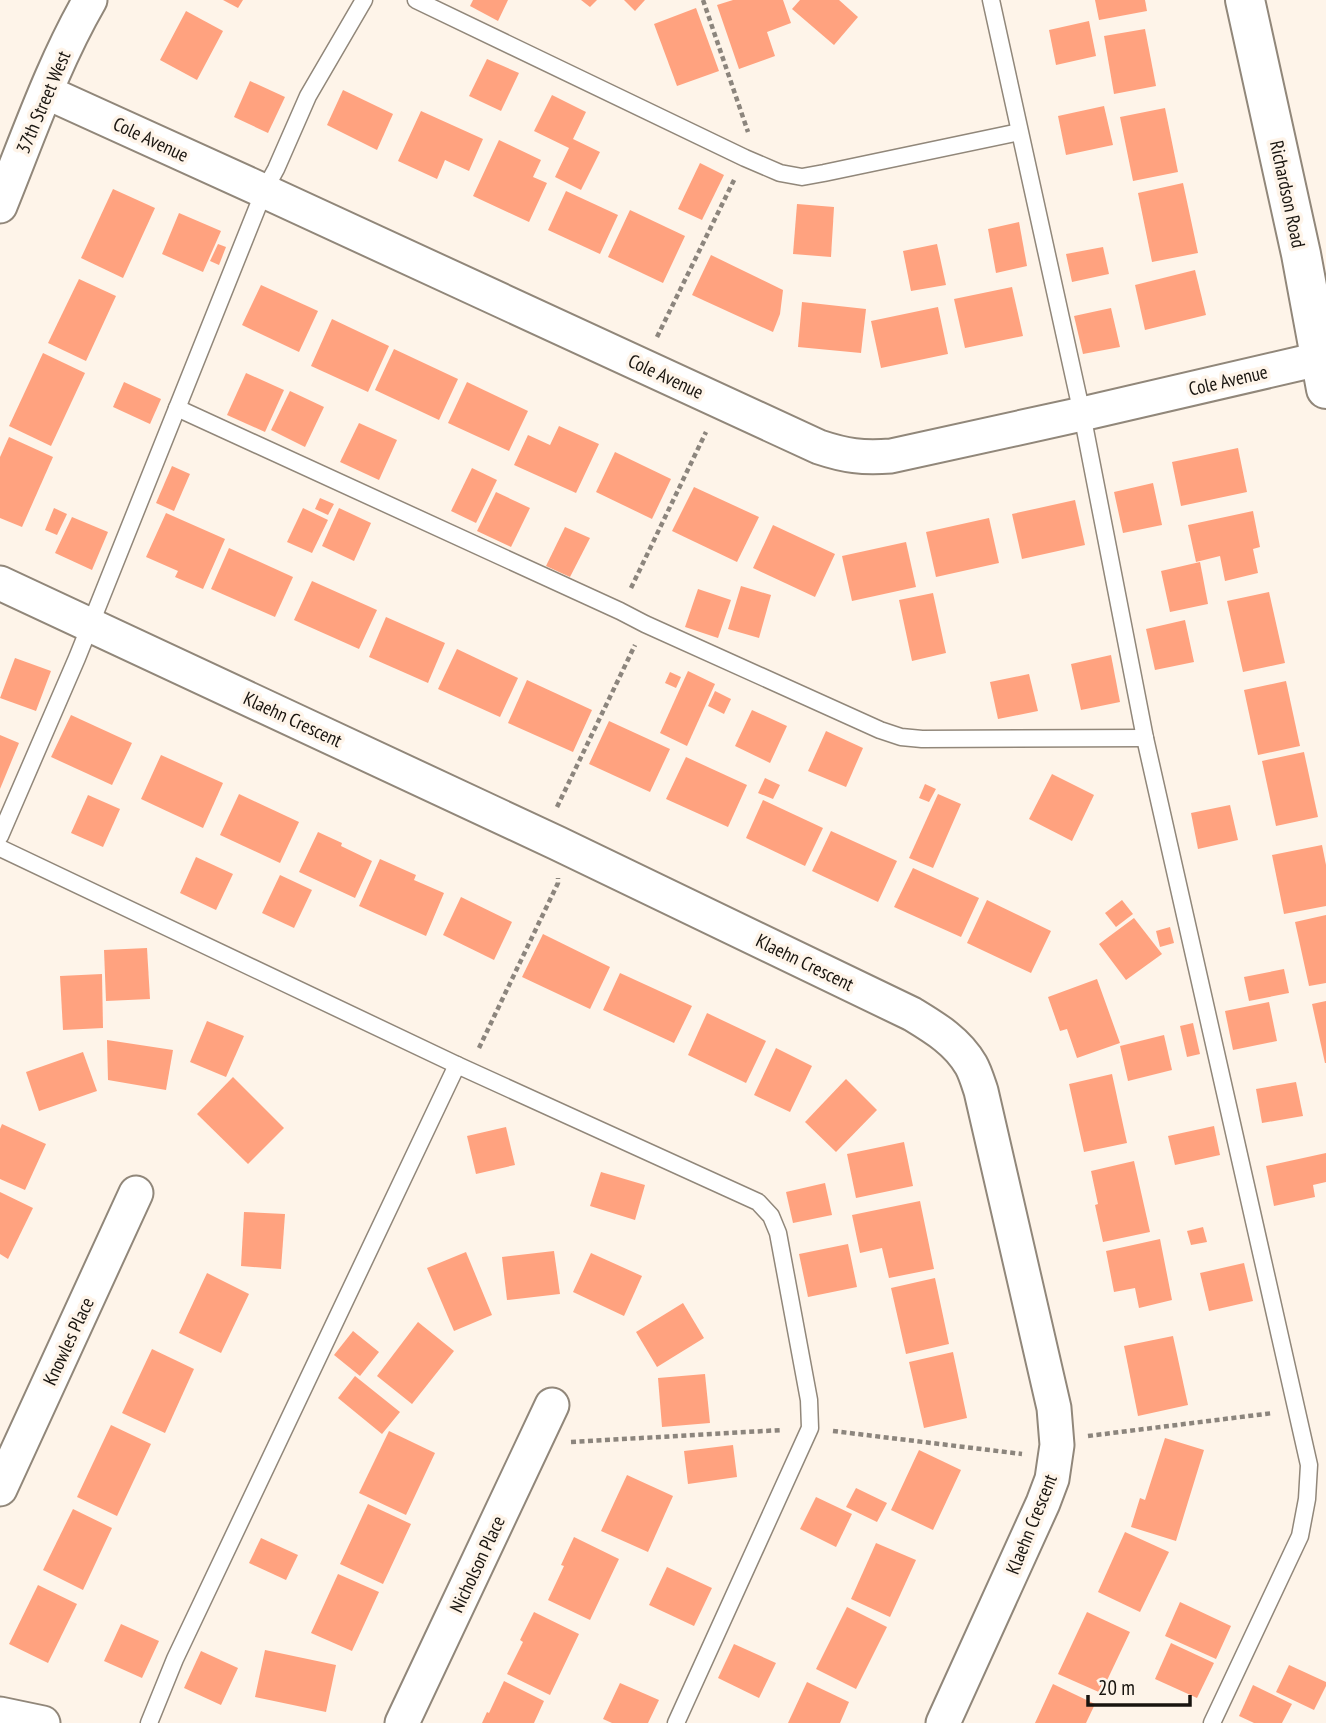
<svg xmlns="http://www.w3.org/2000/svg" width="1326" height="1723" font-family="'PT Sans Narrow',sans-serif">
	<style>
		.building { fill: #ffa27f }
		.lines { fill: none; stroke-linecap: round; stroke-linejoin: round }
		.service-casing { stroke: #91877a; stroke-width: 19 }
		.minor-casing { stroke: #91877a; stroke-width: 37 }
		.tertiary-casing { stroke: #91877a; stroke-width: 42 }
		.path { stroke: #8c857d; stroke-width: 4.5; stroke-dasharray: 5 3.5; stroke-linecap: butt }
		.service { stroke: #fff; stroke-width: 16 }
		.minor { stroke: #fff; stroke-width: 33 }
		.tertiary { stroke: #fff; stroke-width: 38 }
		.labels { text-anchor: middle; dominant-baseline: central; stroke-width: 7; stroke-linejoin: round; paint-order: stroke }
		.street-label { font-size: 19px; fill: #18140f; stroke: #fef4e9 }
	</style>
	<rect width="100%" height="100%" fill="#fef4e9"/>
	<!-- building -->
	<g class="building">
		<polygon points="223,0 243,0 238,8"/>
		<polygon points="473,0 508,0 498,21 470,6"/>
		<polygon points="581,0 597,0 590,7"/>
		<polygon points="624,0 645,0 635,11"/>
		<polygon points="733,0 783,0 791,23 767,32 775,56 739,69 717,5"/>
		<polygon points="800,0 839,0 858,17 834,45 792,9"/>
		<polygon points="1095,0 1145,0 1147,11 1099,20"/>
		<polygon points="696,8 719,71 677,86 654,24"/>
		<polygon points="186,11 223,31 197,80 160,60"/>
		<polygon points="1089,21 1096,56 1056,65 1049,30"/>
		<polygon points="1145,29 1156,86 1114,94 1104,36"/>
		<polygon points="487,59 519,73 501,111 469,96"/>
		<polygon points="250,81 285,97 268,133 234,117"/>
		<polygon points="343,90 393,114 377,150 327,125"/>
		<polygon points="552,95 586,112 573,139 600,152 581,190 555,177 569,148 534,131"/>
		<polygon points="1104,106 1113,145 1066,155 1058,116"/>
		<polygon points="1165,108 1178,172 1133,181 1120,117"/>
		<polygon points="421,111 483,139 469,171 445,160 437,179 398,161"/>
		<polygon points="499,140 541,160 533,177 547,183 529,222 473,196"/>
		<polygon points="700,163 724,175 702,220 678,209"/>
		<polygon points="1183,183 1198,253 1152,262 1138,193"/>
		<polygon points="113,189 155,208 123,278 81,258"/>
		<polygon points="566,191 618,215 600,254 548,230"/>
		<polygon points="797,204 834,207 831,257 793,254"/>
		<polygon points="630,210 685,236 663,283 608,257"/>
		<polygon points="179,213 221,231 203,272 162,254"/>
		<polygon points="1019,222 1027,266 996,273 988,229"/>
		<polygon points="218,244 226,247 219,265 210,261"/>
		<polygon points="937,244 946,285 911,291 903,251"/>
		<polygon points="1103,247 1109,274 1072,282 1066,254"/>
		<polygon points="711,255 783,290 780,314 773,332 692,295"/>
		<polygon points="1195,270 1206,315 1145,330 1135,285"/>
		<polygon points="79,279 116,296 86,361 48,343"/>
		<polygon points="261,285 318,311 299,352 242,325"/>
		<polygon points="1012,287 1023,336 965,348 954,299"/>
		<polygon points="802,302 866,309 861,353 798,347"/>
		<polygon points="938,307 948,354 881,368 871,321"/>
		<polygon points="1111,308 1120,347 1083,354 1074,316"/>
		<polygon points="332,319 389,346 368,392 311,366"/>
		<polygon points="394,349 458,379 439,420 375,390"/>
		<polygon points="43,353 85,373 51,446 9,426"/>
		<polygon points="246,373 284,390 265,432 227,415"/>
		<polygon points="124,382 161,399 150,424 113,407"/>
		<polygon points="467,382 528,411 509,451 448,423"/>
		<polygon points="290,391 324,407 305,447 271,430"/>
		<polygon points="359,423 397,440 379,480 340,462"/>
		<polygon points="559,426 599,444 576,493 514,465 528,435 550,445"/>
		<polygon points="9,437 53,457 22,527 0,518 0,457"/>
		<polygon points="1238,448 1247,492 1181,506 1172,462"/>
		<polygon points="615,452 671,479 652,519 596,492"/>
		<polygon points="172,466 190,474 174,511 156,503"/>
		<polygon points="472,468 497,480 476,523 451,511"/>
		<polygon points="1153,483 1162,525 1123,533 1114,492"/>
		<polygon points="694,487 759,517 737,562 672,531"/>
		<polygon points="496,492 530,508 511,547 477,531"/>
		<polygon points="320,498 334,504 328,515 315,509"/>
		<polygon points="1075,500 1085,545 1022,559 1012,514"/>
		<polygon points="54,508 67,514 57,535 45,530"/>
		<polygon points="303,508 328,520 312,553 287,542"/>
		<polygon points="339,508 371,523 354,561 322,546"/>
		<polygon points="1253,511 1260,547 1253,549 1258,573 1225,581 1220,556 1196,562 1188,525"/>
		<polygon points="166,513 225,539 203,589 175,577 178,571 146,557"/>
		<polygon points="72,517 108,532 92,570 55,553"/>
		<polygon points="989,518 999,563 936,577 926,532"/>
		<polygon points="773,525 835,554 815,597 753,568"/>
		<polygon points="565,527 590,538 570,577 546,566"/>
		<polygon points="906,542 916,587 852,601 842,556"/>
		<polygon points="229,548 293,577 275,617 211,589"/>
		<polygon points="1200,562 1208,604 1170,612 1161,571"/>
		<polygon points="312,581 377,610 359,649 294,620"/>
		<polygon points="741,586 771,595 759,638 728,629"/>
		<polygon points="698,589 731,600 718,638 685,627"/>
		<polygon points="1269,592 1285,663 1243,672 1227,601"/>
		<polygon points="933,593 946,653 912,661 899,600"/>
		<polygon points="386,617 445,643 428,683 369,657"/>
		<polygon points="1185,620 1194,662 1155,670 1146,629"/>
		<polygon points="457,649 518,678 500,717 438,689"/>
		<polygon points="1111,655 1120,702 1081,710 1071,664"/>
		<polygon points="15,658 51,671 36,711 0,698"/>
		<polygon points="688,671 715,684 687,746 660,733"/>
		<polygon points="670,672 681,677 676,688 665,683"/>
		<polygon points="1029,674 1038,711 998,719 990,682"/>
		<polygon points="527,680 592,710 573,752 508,723"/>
		<polygon points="1286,681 1300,746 1258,755 1244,690"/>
		<polygon points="715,691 731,699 724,714 708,706"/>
		<polygon points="752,710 787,726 770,763 735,746"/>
		<polygon points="71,715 132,743 112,785 51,757"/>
		<polygon points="609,721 670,749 650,792 589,764"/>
		<polygon points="826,731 863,748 846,787 808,771"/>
		<polygon points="0,735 19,743 0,789"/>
		<polygon points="1304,752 1318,817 1276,826 1262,761"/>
		<polygon points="161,755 223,783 203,828 141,799"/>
		<polygon points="686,757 747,785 728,827 666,799"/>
		<polygon points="1052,774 1094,795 1072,841 1029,819"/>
		<polygon points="765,778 780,785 773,799 758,793"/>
		<polygon points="925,784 936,789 929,802 919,798"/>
		<polygon points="239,794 299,822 280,863 220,835"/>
		<polygon points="938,794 961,804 933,868 909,858"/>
		<polygon points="88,795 120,809 103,847 71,833"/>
		<polygon points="763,800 823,828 805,866 746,838"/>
		<polygon points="1230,805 1238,840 1198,849 1191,813"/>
		<polygon points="831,831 897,861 878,902 812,871"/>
		<polygon points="318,832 342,843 341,846 372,861 355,898 299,872"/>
		<polygon points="1322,845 1326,865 1326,906 1284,914 1272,855"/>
		<polygon points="196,857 233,874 216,910 180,893"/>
		<polygon points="380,859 416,875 414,880 444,893 426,936 359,906"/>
		<polygon points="913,868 979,898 961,937 894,907"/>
		<polygon points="280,875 312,890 294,928 262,913"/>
		<polygon points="461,897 512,922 494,960 443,935"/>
		<polygon points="987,900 1051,931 1031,973 967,943"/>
		<polygon points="1122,900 1133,914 1116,927 1105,913"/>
		<polygon points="1326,915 1326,983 1309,986 1295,922"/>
		<polygon points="1134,918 1162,954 1126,980 1099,944"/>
		<polygon points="1170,927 1174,943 1160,947 1156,931"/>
		<polygon points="543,934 610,967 590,1009 522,977"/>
		<polygon points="147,948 150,999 106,1001 104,950"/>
		<polygon points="1284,969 1289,993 1249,1001 1244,977"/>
		<polygon points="620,973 692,1006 674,1043 603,1010"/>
		<polygon points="102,974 103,1028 63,1030 60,976"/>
		<polygon points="1097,979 1120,1043 1077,1058 1067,1029 1060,1031 1048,997"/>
		<polygon points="1326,1001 1326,1063 1325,1063 1312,1004"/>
		<polygon points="1269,1002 1277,1041 1233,1050 1225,1011"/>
		<polygon points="707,1013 766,1041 746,1083 688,1055"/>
		<polygon points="207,1021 244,1036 226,1077 190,1062"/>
		<polygon points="1193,1023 1200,1054 1187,1057 1180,1026"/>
		<polygon points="1164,1035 1172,1070 1128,1081 1120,1046"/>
		<polygon points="107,1040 173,1050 166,1090 108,1080"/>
		<polygon points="776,1048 812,1066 790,1112 754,1095"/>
		<polygon points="83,1052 97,1091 39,1111 26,1072"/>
		<polygon points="1112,1074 1127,1143 1084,1152 1069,1084"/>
		<polygon points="233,1077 284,1128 248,1164 197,1114"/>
		<polygon points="846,1079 877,1110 836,1152 805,1122"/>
		<polygon points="1296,1082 1303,1116 1262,1123 1256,1089"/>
		<polygon points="2,1124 46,1144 25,1190 0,1179 0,1129"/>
		<polygon points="1214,1126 1220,1155 1175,1165 1168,1136"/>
		<polygon points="506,1127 515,1165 476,1174 467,1136"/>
		<polygon points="904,1142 913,1186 856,1198 847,1154"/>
		<polygon points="1326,1153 1326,1182 1313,1185 1315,1197 1274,1206 1266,1166"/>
		<polygon points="1134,1161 1150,1232 1103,1242 1095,1205 1098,1204 1091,1171"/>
		<polygon points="601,1172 645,1185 635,1220 590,1206"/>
		<polygon points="825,1183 832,1215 793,1223 786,1192"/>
		<polygon points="0,1192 33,1208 8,1259 0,1254"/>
		<polygon points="920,1201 934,1269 889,1278 882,1248 860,1253 852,1215"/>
		<polygon points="244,1212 285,1214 281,1269 241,1266"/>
		<polygon points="1203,1227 1207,1242 1191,1245 1187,1231"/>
		<polygon points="1160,1239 1172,1300 1139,1308 1135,1288 1114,1292 1106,1251"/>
		<polygon points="848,1244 857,1287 808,1297 799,1254"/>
		<polygon points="554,1251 560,1294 507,1300 502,1257"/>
		<polygon points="466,1252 492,1315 454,1331 427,1268"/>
		<polygon points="591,1253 642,1276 624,1316 573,1292"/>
		<polygon points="1244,1263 1253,1301 1209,1311 1200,1273"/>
		<polygon points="207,1273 249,1294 221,1353 179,1333"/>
		<polygon points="935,1278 949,1344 906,1354 891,1288"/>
		<polygon points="683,1303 704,1338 657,1367 636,1332"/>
		<polygon points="418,1322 454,1351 412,1404 377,1376"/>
		<polygon points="353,1331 379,1352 360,1376 334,1355"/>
		<polygon points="1173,1336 1188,1405 1138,1416 1124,1346"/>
		<polygon points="152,1349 194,1369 165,1433 122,1413"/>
		<polygon points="953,1352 967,1418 924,1428 909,1362"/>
		<polygon points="705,1374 710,1423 662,1427 658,1378"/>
		<polygon points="355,1376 400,1412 382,1434 338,1398"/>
		<polygon points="111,1425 151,1444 117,1516 77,1497"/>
		<polygon points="389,1431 435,1453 406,1515 359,1493"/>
		<polygon points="1165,1438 1204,1450 1176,1541 1131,1527 1140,1498 1145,1500"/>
		<polygon points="733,1445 737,1477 688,1484 684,1451"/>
		<polygon points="919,1450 961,1470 933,1530 891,1510"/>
		<polygon points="627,1475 673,1496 648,1552 601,1531"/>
		<polygon points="856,1488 887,1503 877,1522 846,1507"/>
		<polygon points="816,1497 852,1514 836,1547 800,1529"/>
		<polygon points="368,1504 411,1524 383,1584 340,1564"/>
		<polygon points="73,1509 112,1528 83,1590 43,1570"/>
		<polygon points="1125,1532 1169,1552 1140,1612 1098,1592"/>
		<polygon points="574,1537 619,1559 590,1620 548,1600 564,1566 561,1565"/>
		<polygon points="261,1538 298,1555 286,1580 249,1563"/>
		<polygon points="876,1543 916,1560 890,1617 851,1599"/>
		<polygon points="667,1567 712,1588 694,1626 649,1605"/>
		<polygon points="338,1574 379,1592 352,1651 311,1633"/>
		<polygon points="38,1585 77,1604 48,1663 9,1644"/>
		<polygon points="1180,1602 1231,1626 1216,1659 1165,1636"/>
		<polygon points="847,1607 887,1627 856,1689 816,1669"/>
		<polygon points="534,1612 579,1634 550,1695 507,1674 523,1642 520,1640"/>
		<polygon points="1087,1612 1130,1632 1101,1693 1058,1674"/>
		<polygon points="121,1624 159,1641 142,1678 104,1661"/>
		<polygon points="1171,1643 1214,1663 1197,1698 1155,1679"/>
		<polygon points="734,1644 776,1663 759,1698 718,1678"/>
		<polygon points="265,1650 336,1665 326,1712 255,1697"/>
		<polygon points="201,1651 238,1668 221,1705 184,1688"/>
		<polygon points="1289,1665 1326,1682 1326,1686 1314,1710 1276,1692"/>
		<polygon points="504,1681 544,1701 534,1723 482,1723 487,1712 489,1713"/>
		<polygon points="807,1682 849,1702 840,1723 788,1723"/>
		<polygon points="620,1683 659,1700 648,1723 612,1723 603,1719"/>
		<polygon points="1053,1684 1095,1704 1086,1723 1035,1723"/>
		<polygon points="1253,1685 1292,1704 1282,1723 1254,1723 1239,1716"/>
	</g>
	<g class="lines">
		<defs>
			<g id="service">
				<polyline points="416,0 745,158 780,173 802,177 824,173 1019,132"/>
				<polyline points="991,0 1082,414 1145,738 1309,1465 1307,1499 1300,1536 1212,1723"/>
				<polyline points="177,408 620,611 645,624 880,730 901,737 922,739 1145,738"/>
				<polyline points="0,836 77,658 264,191 276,169 308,96 364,0"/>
				<polyline points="0,848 457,1065 758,1202 771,1216 778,1233 809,1400 810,1428 676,1723"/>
				<polyline points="149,1723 175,1659 457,1065"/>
			</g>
			<g id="minor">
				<path d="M46,92L264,191L819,447C846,456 862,458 891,456L1082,414L1319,359"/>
				<path d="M0,206C28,137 53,64 90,0"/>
				<path d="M0,583L557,843L912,1014C935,1028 957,1041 971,1065C975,1072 978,1082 981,1091L1054,1408L1057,1445L1052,1479L1043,1503L943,1723"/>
				<polyline points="0,1489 136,1193"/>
				<polyline points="0,1714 43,1723"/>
				<polyline points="402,1723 552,1405"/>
			</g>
			<polyline id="tertiary" points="1245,0 1301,254 1326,389"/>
		</defs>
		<!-- service casing -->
		<use href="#service" class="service-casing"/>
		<!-- minor casing -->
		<use href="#minor" class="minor-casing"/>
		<!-- tertiary casing -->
		<use href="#tertiary" class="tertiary-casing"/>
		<!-- path -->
		<g class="path">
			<polyline points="703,0 748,132"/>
			<polyline points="657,337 735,178"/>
			<polyline points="631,588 706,432"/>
			<polyline points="557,807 635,645"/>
			<polyline points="479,1048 558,883 558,878"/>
			<polyline points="833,1431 1022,1454"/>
			<polyline points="1088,1436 1273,1413"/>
			<polyline points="571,1442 782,1430"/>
		</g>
		<!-- service -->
		<use href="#service" class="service"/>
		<!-- minor -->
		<use href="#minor" class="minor"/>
		<!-- tertiary -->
		<use href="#tertiary" class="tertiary"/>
	</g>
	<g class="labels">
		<!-- street labels -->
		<g class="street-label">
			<text transform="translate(43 102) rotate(-67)">37th Street West</text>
			<text transform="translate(151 139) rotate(25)">Cole Avenue</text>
			<text transform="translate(1288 194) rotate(78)">Richardson Road</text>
			<text transform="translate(666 376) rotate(25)">Cole Avenue</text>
			<text transform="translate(1228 380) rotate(-13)">Cole Avenue</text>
			<text transform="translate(293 719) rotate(25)">Klaehn Crescent</text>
			<text transform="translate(805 962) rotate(26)">Klaehn Crescent</text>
			<text transform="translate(68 1341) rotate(-65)">Knowles Place</text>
			<text transform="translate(1031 1524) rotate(-68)">Klaehn Crescent</text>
			<text transform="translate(477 1564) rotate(-65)">Nicholson Place</text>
		</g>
	</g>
	<!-- scale -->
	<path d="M1088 1695v10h102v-10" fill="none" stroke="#18140f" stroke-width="3.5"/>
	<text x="1098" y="1695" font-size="21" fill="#18140f" stroke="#fef4e9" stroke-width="5" paint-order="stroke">20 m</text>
</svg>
